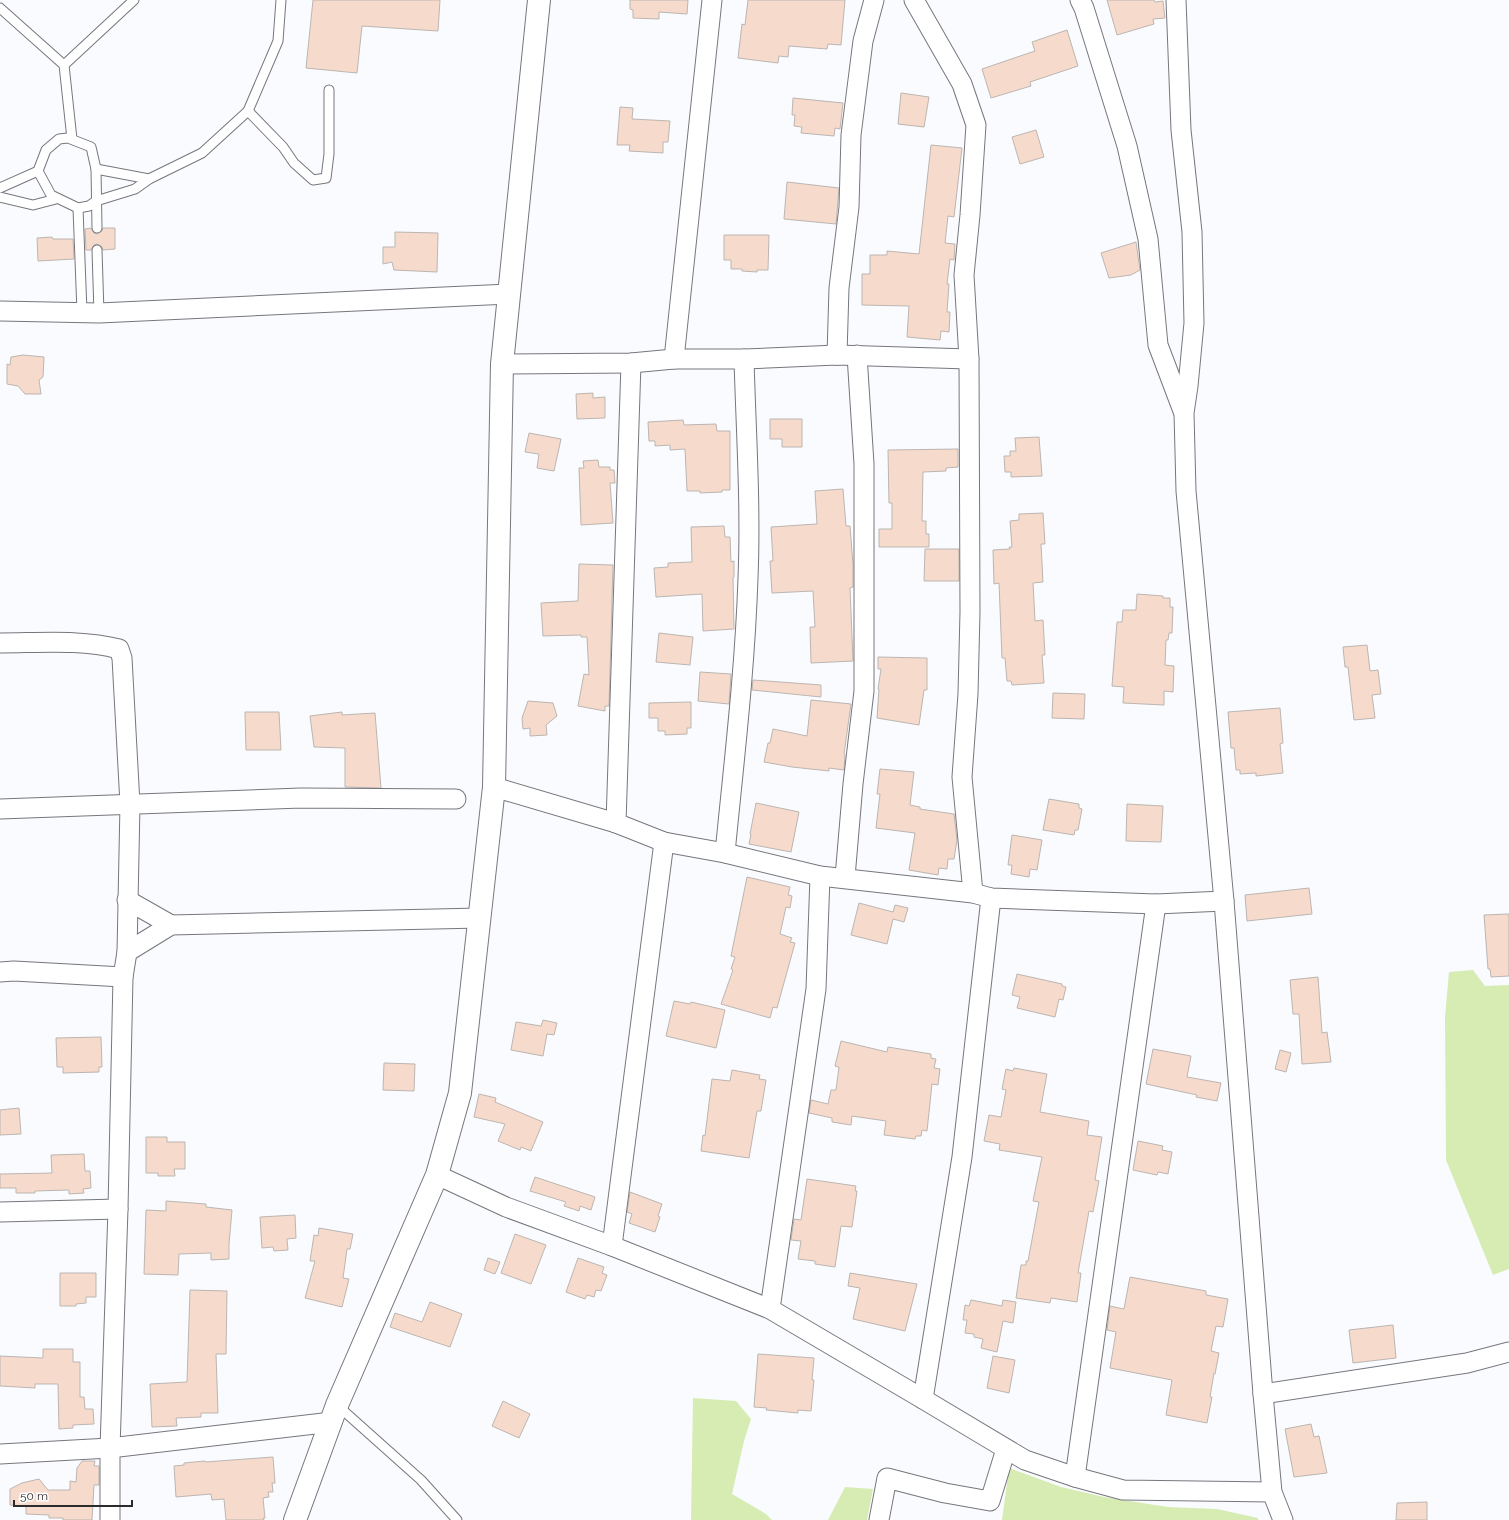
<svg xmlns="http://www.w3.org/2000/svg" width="1509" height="1520" font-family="Raleway,sans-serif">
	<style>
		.green { fill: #d7ecb2 }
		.building { fill: #f6dbcc; stroke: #bcb5b1 }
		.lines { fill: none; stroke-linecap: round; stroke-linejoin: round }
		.lane-casing { stroke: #76777d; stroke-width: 11 }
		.street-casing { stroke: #76777d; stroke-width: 21 }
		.secondary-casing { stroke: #76777d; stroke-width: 24 }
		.lane { stroke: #fff; stroke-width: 9 }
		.street { stroke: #fff; stroke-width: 19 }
		.secondary { stroke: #fff; stroke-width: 22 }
	</style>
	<rect width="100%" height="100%" fill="#fafbff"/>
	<!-- green -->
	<g class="green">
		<polygon points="1473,970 1485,986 1509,985 1509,1269 1493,1275 1446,1160 1445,1017 1449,972"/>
		<polygon points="693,1398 736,1401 751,1419 744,1441 732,1494 766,1514 772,1520 691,1520"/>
		<polygon points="1009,1468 1061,1487 1104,1497 1168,1507 1217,1509 1258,1518 1258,1520 1002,1520"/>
		<polygon points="845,1487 873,1489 867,1520 828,1520"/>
	</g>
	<!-- building -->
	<g class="building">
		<polygon points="313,0 440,0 438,31 362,26 357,73 306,68"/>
		<polygon points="630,0 688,0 687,14 659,12 659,19 633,18 633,10 630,9"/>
		<polygon points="748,0 845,0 841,45 828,44 827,49 789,46 788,57 779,56 778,63 738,58 742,24 745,25"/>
		<polygon points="1107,0 1154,0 1155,2 1163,1 1165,18 1153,19 1154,24 1117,35"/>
		<polygon points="1067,30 1078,66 1030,82 1031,86 991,98 982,69 1035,51 1032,42"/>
		<polygon points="901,93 929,97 924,127 898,124"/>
		<polygon points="793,98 843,103 840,129 835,128 834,136 801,133 802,127 794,126 795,115 792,115"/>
		<polygon points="620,107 633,108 632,119 670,121 668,142 663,142 663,153 629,151 630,145 617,145"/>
		<polygon points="1036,130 1044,157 1020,164 1012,137"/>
		<polygon points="931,145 962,148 954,217 948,216 945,243 955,244 954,260 950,259 947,284 949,284 947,312 950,312 949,332 941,331 940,340 907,337 909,306 862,305 862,274 870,274 870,255 887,255 887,251 919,254"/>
		<polygon points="787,182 839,188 836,224 784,219"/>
		<polygon points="91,228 94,233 97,234 102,231 103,228 115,228 115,249 103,250 102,247 97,244 94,245 91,250 86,250 85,229"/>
		<polygon points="395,232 438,233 437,272 394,270 392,262 383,264 383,247 395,247"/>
		<polygon points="724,235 769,235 768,270 757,270 757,272 742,271 742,269 731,269 731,260 724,260"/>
		<polygon points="52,237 53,239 73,239 74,259 38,261 37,238"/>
		<polygon points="1136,242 1140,270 1131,275 1109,278 1101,253"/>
		<polygon points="23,355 44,357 43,377 39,380 41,394 25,394 18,386 7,384 7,364 10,365 11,357"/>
		<polygon points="593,393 593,398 605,397 605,418 577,419 576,394"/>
		<polygon points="770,419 802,419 802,447 782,447 782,439 770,439"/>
		<polygon points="683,420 684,425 716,424 717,431 730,431 730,490 722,490 722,492 700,493 700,491 687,491 685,449 670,450 670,445 655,446 655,441 649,441 648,422"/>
		<polygon points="529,433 561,439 554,471 537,468 539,454 525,452"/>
		<polygon points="1039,437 1042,476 1011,477 1011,472 1005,472 1004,456 1010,456 1010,451 1016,451 1015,438"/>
		<polygon points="958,449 958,467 946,468 946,471 923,472 922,521 926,521 926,534 929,534 929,547 879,547 879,529 892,529 892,503 889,503 888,450"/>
		<polygon points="598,460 599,467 610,467 610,470 614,470 615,483 610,483 613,523 581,525 579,468 584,468 583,461"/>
		<polygon points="843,489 846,526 850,526 853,565 853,587 850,588 853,661 811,663 810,627 815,627 813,591 772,593 770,561 773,561 771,527 817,524 815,491"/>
		<polygon points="1043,513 1045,544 1041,544 1043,582 1033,583 1035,621 1043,620 1045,655 1042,655 1044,683 1012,685 1011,681 1007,681 1005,658 1002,658 999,583 994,584 993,550 1010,549 1009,547 1012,547 1010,521 1019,520 1019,514"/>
		<polygon points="724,526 725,537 730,537 731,562 734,561 734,577 733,578 734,629 703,631 702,594 656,597 654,568 668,567 668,563 692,562 691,527"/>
		<polygon points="925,549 959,549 959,581 924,581"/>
		<polygon points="579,564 613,565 609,706 605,706 605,711 578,706 584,674 589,675 587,637 581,637 581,635 543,636 541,603 578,601"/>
		<polygon points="1137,594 1163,596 1163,598 1170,598 1170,607 1173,607 1172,633 1169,633 1168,640 1166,640 1165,665 1174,666 1173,692 1164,691 1164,705 1123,703 1124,687 1112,686 1117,622 1122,622 1123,610 1136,610"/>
		<polygon points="659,633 693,637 690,665 656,662"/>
		<polygon points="1367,645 1370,671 1378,670 1381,694 1372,695 1375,718 1354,720 1348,667 1345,667 1343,647"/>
		<polygon points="878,657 927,658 927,690 924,690 919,725 877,718 879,689 878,689 881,669 878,669"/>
		<polygon points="700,672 731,674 729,704 698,701"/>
		<polygon points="753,680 821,685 821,697 752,690"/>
		<polygon points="1053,693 1085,694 1084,719 1052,718"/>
		<polygon points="811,700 851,704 844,754 845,755 844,770 829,768 829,771 792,767 764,762 768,743 770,743 773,729 807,736"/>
		<polygon points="528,701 553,703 557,716 546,725 547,735 530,736 530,728 523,729 522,718"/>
		<polygon points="691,702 691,728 687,728 687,734 665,735 665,731 658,731 658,718 649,718 649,703"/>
		<polygon points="1280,708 1283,743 1280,744 1283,773 1256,776 1256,773 1240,774 1240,770 1236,770 1234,748 1231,748 1228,712"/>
		<polygon points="245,712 279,712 281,750 246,750"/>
		<polygon points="342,712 342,715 375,713 381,788 345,787 345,748 314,747 310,716"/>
		<polygon points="880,769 914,772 910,805 920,807 920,809 954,814 957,840 954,859 948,859 947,869 939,868 938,875 909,870 915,833 876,828 880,794 877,794"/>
		<polygon points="1049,799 1079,804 1079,808 1082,809 1078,830 1075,830 1074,835 1043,830"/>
		<polygon points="756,803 799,812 791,852 749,844 751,834 750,834"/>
		<polygon points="1127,804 1163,806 1161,842 1126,841"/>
		<polygon points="1012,835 1042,840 1037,870 1030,869 1029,877 1011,874 1012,865 1008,865"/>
		<polygon points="747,877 790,887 788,895 792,896 790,908 786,907 780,934 792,938 790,942 795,943 777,1008 773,1007 770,1018 721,1004 733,970 731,969 735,957 731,956"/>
		<polygon points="1309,888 1312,914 1247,921 1245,895"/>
		<polygon points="859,903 893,912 895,905 908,908 904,922 893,919 887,944 851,935"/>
		<polygon points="1509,914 1509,976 1491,977 1490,969 1488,969 1484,915"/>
		<polygon points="1017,974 1062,984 1062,986 1066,987 1063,1000 1059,999 1055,1017 1017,1008 1020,997 1012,995"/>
		<polygon points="1318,977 1322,1033 1327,1032 1331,1062 1302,1064 1299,1014 1293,1014 1290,980"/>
		<polygon points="674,1001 690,1004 691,1002 725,1010 716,1048 666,1036"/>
		<polygon points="543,1020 557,1023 554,1035 547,1034 543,1056 511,1050 516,1022 541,1026"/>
		<polygon points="101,1037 102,1067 99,1067 99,1072 63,1073 63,1067 57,1067 56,1038"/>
		<polygon points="841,1041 887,1052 888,1047 931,1054 931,1058 936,1059 934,1068 940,1069 938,1085 932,1084 927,1131 922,1130 921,1136 916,1136 915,1139 884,1135 886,1121 852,1116 851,1125 832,1122 832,1118 809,1113 811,1100 828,1104 831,1090 836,1090 839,1067 835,1066"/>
		<polygon points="1153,1049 1191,1056 1187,1077 1221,1083 1217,1101 1196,1097 1197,1095 1146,1084"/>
		<polygon points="1280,1050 1291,1053 1286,1072 1275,1069"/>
		<polygon points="384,1063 415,1064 414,1091 383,1090"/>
		<polygon points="1014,1068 1047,1074 1040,1112 1089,1121 1087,1135 1102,1137 1095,1180 1099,1181 1093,1212 1089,1211 1078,1273 1081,1273 1077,1302 1051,1298 1050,1303 1016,1298 1021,1265 1026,1265 1026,1261 1028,1261 1039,1202 1033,1201 1042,1157 999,1150 1000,1144 984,1141 989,1115 1001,1117 1006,1090 1002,1089 1006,1069 1013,1071"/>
		<polygon points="732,1070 760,1075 759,1079 766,1080 761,1111 757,1111 749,1158 701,1151 703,1135 705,1136 712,1079 730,1081"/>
		<polygon points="479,1094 496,1098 495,1102 543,1122 531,1151 521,1147 520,1150 498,1141 505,1124 474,1117"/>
		<polygon points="19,1108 21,1134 0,1135 0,1110"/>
		<polygon points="146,1137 167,1137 167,1142 185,1142 185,1169 174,1169 175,1176 158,1176 158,1173 146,1173"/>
		<polygon points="1138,1141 1163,1146 1162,1150 1172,1152 1168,1174 1158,1172 1157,1175 1133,1170"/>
		<polygon points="84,1154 85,1171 90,1171 91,1188 83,1189 84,1193 69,1194 69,1190 35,1191 35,1193 16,1193 16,1188 0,1188 0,1174 52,1173 51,1155"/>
		<polygon points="535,1177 595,1197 591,1210 580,1206 579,1211 564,1206 566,1202 530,1191"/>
		<polygon points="807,1179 856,1186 855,1191 857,1191 852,1227 841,1226 835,1267 815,1264 815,1261 798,1259 801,1241 791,1240 794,1219 801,1220"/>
		<polygon points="630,1192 662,1204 658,1216 660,1217 655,1232 629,1223 632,1214 627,1212"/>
		<polygon points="166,1201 206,1204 206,1207 232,1210 229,1244 229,1259 211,1260 211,1253 179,1254 178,1275 144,1274 146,1210 166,1211"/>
		<polygon points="295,1215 296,1238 287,1239 288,1250 274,1251 273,1247 262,1248 260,1217"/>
		<polygon points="319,1228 353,1234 350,1249 347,1249 343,1278 349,1279 342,1307 305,1298 315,1261 310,1261 314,1235 318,1236"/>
		<polygon points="515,1234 546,1245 531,1284 501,1273"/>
		<polygon points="488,1258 500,1262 495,1274 484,1270"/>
		<polygon points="578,1258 604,1267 602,1273 607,1275 601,1291 596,1290 594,1297 587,1295 585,1299 566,1292"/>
		<polygon points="60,1273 96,1273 96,1297 86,1297 86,1303 76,1304 76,1306 60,1306"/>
		<polygon points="850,1273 917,1284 905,1331 853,1319 860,1288 848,1286"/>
		<polygon points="1130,1277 1206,1291 1206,1295 1228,1299 1223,1327 1216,1326 1211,1351 1219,1353 1215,1374 1214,1373 1210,1397 1212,1397 1207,1423 1166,1415 1172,1380 1110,1368 1116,1332 1107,1330 1110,1306 1124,1309"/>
		<polygon points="190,1290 227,1291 226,1354 216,1354 218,1413 201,1413 201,1417 176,1418 177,1426 152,1427 150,1384 187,1382"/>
		<polygon points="971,1300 1002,1306 1003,1300 1016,1302 1013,1323 1003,1321 997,1352 981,1348 983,1339 974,1337 974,1334 965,1333 967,1320 963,1320 965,1305 969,1306"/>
		<polygon points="430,1302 462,1314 450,1347 390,1327 395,1313 422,1322"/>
		<polygon points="1393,1325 1396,1358 1353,1363 1349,1330"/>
		<polygon points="43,1349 73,1349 73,1362 80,1362 80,1397 84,1397 85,1409 93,1409 94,1424 73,1425 73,1428 59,1429 58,1384 35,1384 35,1388 0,1386 0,1356 43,1358"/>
		<polygon points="758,1354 814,1358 812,1380 814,1380 811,1411 798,1410 798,1413 766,1410 767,1408 754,1407"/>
		<polygon points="993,1356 1015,1360 1009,1393 987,1388"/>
		<polygon points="503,1401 530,1414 519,1438 492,1426"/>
		<polygon points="1311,1424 1314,1437 1319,1436 1327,1473 1294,1477 1285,1429"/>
		<polygon points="273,1457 275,1483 272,1483 273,1492 268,1492 269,1497 263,1498 265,1518 263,1518 264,1520 226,1520 224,1499 212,1500 211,1494 176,1497 174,1466 184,1465 184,1463 205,1461 205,1462"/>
		<polygon points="82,1461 95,1461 94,1466 99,1466 99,1485 94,1485 92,1520 63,1520 63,1518 49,1518 49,1515 26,1514 26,1506 10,1505 10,1489 22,1483 39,1479 48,1490 70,1490 70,1481 76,1482 77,1468"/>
		<polygon points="1427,1502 1427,1520 1396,1520 1397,1503"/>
	</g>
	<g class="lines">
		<defs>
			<g id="lane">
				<polyline points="0,8 64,65 72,139"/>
				<polyline points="64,65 134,0"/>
				<polyline points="248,111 283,147 294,163 313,180 326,178 329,154 329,90"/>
				<polyline points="96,169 149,179"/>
				<polyline points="0,188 38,171"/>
				<polyline points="0,197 33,205 56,199 53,197"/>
				<polyline points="78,208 82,312"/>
				<polyline points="97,228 96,169 91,147 68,138 59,139 46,150 38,171 51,195 78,208 89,206 96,201 135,189 149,179 202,153 248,111 278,41 281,0"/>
				<polyline points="97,250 99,313"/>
				<polyline points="337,1405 421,1480 457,1520"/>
			</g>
			<g id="street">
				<polyline points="914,0 962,84 976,125 970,215 964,275 969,359 970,612 968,694 962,777 973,893"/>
				<polyline points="1080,0 1084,8 1127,146 1148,239 1158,345 1183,411"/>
				<polyline points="1176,0 1181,130 1192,232 1194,323 1188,386 1184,413 1186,491 1224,901 1263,1394 1272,1492 1283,1520"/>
				<polyline points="0,311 99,313 509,294"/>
				<polyline points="837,355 839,288 849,207 851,135 863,41 874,0"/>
				<polyline points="674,359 712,0"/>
				<polyline points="502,364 631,363 674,359 744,359 837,355 969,359"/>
				<path d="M0,643C39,643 81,639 119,649L122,658L130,804L127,952L123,977L118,1209L110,1448V1520"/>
				<polyline points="494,787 616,823 664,842 725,853 820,876 973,893 991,898 1156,904 1224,901"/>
				<polyline points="0,809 301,798 456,799"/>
				<polyline points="616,823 631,363"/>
				<path d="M725,853C734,761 745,670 748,578C751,505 746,432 744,359"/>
				<polyline points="845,877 853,784 864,691 864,464 857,355"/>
				<polyline points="127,900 171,925"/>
				<polyline points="127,952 171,925 480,918"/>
				<polyline points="0,972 14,971 123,977"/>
				<polyline points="437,1175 506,1207 612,1246 770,1309 923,1399 1025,1460 1075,1477 1123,1490 1272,1492"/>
				<polyline points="0,1212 118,1209"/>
				<polyline points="612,1246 664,842"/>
				<polyline points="770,1309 816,989 820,876"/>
				<polyline points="1263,1394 1467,1363 1509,1352"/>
				<polyline points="923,1399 962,1157 991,898"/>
				<polyline points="0,1454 110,1448 332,1422"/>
				<polyline points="1075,1477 1156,904"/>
				<polyline points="879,1520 887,1478 945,1493 990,1501 1006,1449"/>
			</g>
			<polyline id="secondary" points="295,1520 337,1405 437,1175 460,1093 494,787 502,364 539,0"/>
		</defs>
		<!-- lane casing -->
		<use href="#lane" class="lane-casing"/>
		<!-- street casing -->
		<use href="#street" class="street-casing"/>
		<!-- secondary casing -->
		<use href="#secondary" class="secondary-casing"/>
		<!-- lane -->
		<use href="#lane" class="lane"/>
		<!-- street -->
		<use href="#street" class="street"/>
		<!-- secondary -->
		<use href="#secondary" class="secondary"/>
	</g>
	<!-- scale -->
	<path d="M14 1500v6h118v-6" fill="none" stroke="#2b2b2e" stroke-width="2"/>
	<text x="20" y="1500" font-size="12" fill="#2b2b2e" stroke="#ffffff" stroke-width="3" paint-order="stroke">50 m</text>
</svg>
